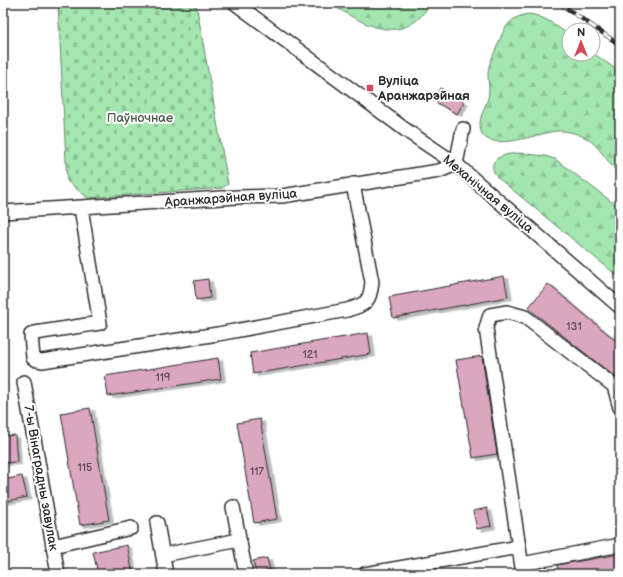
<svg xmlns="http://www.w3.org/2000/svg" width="623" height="577" font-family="'Balsamiq Sans',sans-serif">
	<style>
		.forest { fill: url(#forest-firs); stroke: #68886e }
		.cemetery { fill: url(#cemetery-stones); stroke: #68886e }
		.building { fill: #daa6c0; stroke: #2b2b2b; filter: url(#shadow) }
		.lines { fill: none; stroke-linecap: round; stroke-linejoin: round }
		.minor-casing { stroke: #2b2b2b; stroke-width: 16 }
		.minor { stroke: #fff; stroke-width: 13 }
		.rail-casing { stroke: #2b2b2b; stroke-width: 4.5 }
		.rail { stroke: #fff; stroke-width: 3; stroke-dasharray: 9; stroke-linecap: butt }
		.poi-dot { fill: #d1495b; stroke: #fff; stroke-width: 1.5 }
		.labels { text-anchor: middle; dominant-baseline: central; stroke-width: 4; stroke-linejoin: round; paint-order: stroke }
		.number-label { font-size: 11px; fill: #574a50 }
		.poi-label { font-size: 13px; font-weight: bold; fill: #2b2b2b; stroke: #fff; text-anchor: start }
		.park-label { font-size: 13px; fill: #495a4c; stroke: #fff }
		.street-label { font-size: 13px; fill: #2b2b2b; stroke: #fff }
	</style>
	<defs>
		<pattern id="forest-firs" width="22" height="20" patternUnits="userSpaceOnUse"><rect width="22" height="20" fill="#a4e6b0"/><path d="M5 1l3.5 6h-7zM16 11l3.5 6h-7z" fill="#8dc598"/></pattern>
		<pattern id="cemetery-stones" width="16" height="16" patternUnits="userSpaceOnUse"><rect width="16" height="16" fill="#a4e6b0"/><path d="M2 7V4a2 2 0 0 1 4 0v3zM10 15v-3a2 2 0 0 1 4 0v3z" fill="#8dc598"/></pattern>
		<filter id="shadow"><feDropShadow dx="4.5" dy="2.5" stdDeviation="0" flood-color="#0004"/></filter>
	</defs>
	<rect width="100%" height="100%" fill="#fff"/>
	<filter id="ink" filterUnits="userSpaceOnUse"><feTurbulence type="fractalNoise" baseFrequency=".025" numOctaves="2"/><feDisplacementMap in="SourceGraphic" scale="8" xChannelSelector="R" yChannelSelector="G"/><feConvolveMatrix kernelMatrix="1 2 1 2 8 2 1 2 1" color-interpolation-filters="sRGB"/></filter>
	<g filter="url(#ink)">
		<!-- forest -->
		<g class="forest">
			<path d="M329,3H430C427,10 422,15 417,20C389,43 354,18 329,3Z"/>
			<path d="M529,14C545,16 556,26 569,35V54H593V53L620,72V175C605,161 598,140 577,134C568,131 559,130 550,132C535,135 482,155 480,127C479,117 485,108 488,98C490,90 488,82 488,74C488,66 492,58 495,51C503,32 506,17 529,14Z"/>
			<path d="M519,153L545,156L555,159L620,208V278L498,178C483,159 503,154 519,153Z"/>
		</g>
		<!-- cemetery -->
		<polygon class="cemetery" points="58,3 196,3 228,184 222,188 88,198 67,181"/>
		<!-- building -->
		<g class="building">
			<polygon points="440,88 464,102 457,114 433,101"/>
			<polygon points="504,276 508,297 393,318 389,297"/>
			<polygon points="208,279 210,298 196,300 194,281"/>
			<polygon points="548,284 620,344 620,371 615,377 528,308"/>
			<polygon points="368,333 371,354 253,374 250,353"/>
			<polygon points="482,356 497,454 473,458 456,360"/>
			<polygon points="218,358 221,379 108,396 105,376"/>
			<polygon points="90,408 109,520 80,525 61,413"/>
			<polygon points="260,419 277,519 254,523 237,423"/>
			<polygon points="15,435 17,462 3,463 3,436"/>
			<polygon points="22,476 27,497 3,502 3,480"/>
			<polygon points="487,508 491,526 477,529 473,511"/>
			<polygon points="127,545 133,574 98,574 93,552"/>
			<polygon points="620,554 620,574 559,574 557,565"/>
			<polygon points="267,558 270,570 256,573 253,561"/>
		</g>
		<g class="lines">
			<defs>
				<g id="minor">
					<polyline points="235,3 407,131 456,164 620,307"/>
					<path d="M81,208L100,323L35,333L31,335L33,358L37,360L42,361L218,334L347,310C366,304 370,303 372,282L353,184"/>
					<polyline points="3,212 237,197 282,196 439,171 456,164 463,129"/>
					<polyline points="24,382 58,574"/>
					<polyline points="233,507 246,574"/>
					<polyline points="157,523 166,574"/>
					<polyline points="53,546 131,528"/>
					<polyline points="163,555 239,540"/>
					<polyline points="522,564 620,545"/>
					<polyline points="365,574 519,547"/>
					<polyline points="523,574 486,328 490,315 507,312 525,317 614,386 620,408"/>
				</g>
			</defs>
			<!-- minor casing -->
			<use href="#minor" class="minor-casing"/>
			<!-- minor -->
			<use href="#minor" class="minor"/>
			<defs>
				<polyline id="rail" points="559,3 620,45"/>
			</defs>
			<!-- rail casing -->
			<use href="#rail" class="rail-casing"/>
			<!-- rail -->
			<use href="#rail" class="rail"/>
		</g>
	</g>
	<!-- markers -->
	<rect class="poi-dot" x="366" y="84" width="8" height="8" rx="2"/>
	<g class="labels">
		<!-- number labels -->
		<g class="number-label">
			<text x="574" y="326">131</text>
			<text x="310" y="354">121</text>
			<text x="163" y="377">119</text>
			<text x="85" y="467">115</text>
			<text x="257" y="471">117</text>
		</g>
		<!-- poi labels -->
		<g class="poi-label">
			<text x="378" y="81">Вуліца<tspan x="378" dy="15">Аранжарэйная</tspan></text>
		</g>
		<!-- park labels -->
		<g class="park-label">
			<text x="140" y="118">Паўночнае</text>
		</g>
		<!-- street labels -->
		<g class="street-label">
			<text transform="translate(488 194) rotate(40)">Механічная вуліца</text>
			<text transform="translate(231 198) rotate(-4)">Аранжарэйная вуліца</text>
			<text transform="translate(41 478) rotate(80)">7-ы Вінаградны завулак</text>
		</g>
	</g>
	<!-- margin -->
	<rect width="623" height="577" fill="none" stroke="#fff" stroke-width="16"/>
	<rect x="8" y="8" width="607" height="561" fill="none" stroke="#2b2b2b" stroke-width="1.5" filter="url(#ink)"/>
	<!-- north arrow -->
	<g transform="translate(581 42)"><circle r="19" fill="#ffffff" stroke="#aaaaaa"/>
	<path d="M0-3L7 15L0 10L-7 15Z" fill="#d1495b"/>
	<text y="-6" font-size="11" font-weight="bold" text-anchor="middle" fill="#2b2b2b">N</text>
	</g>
</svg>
